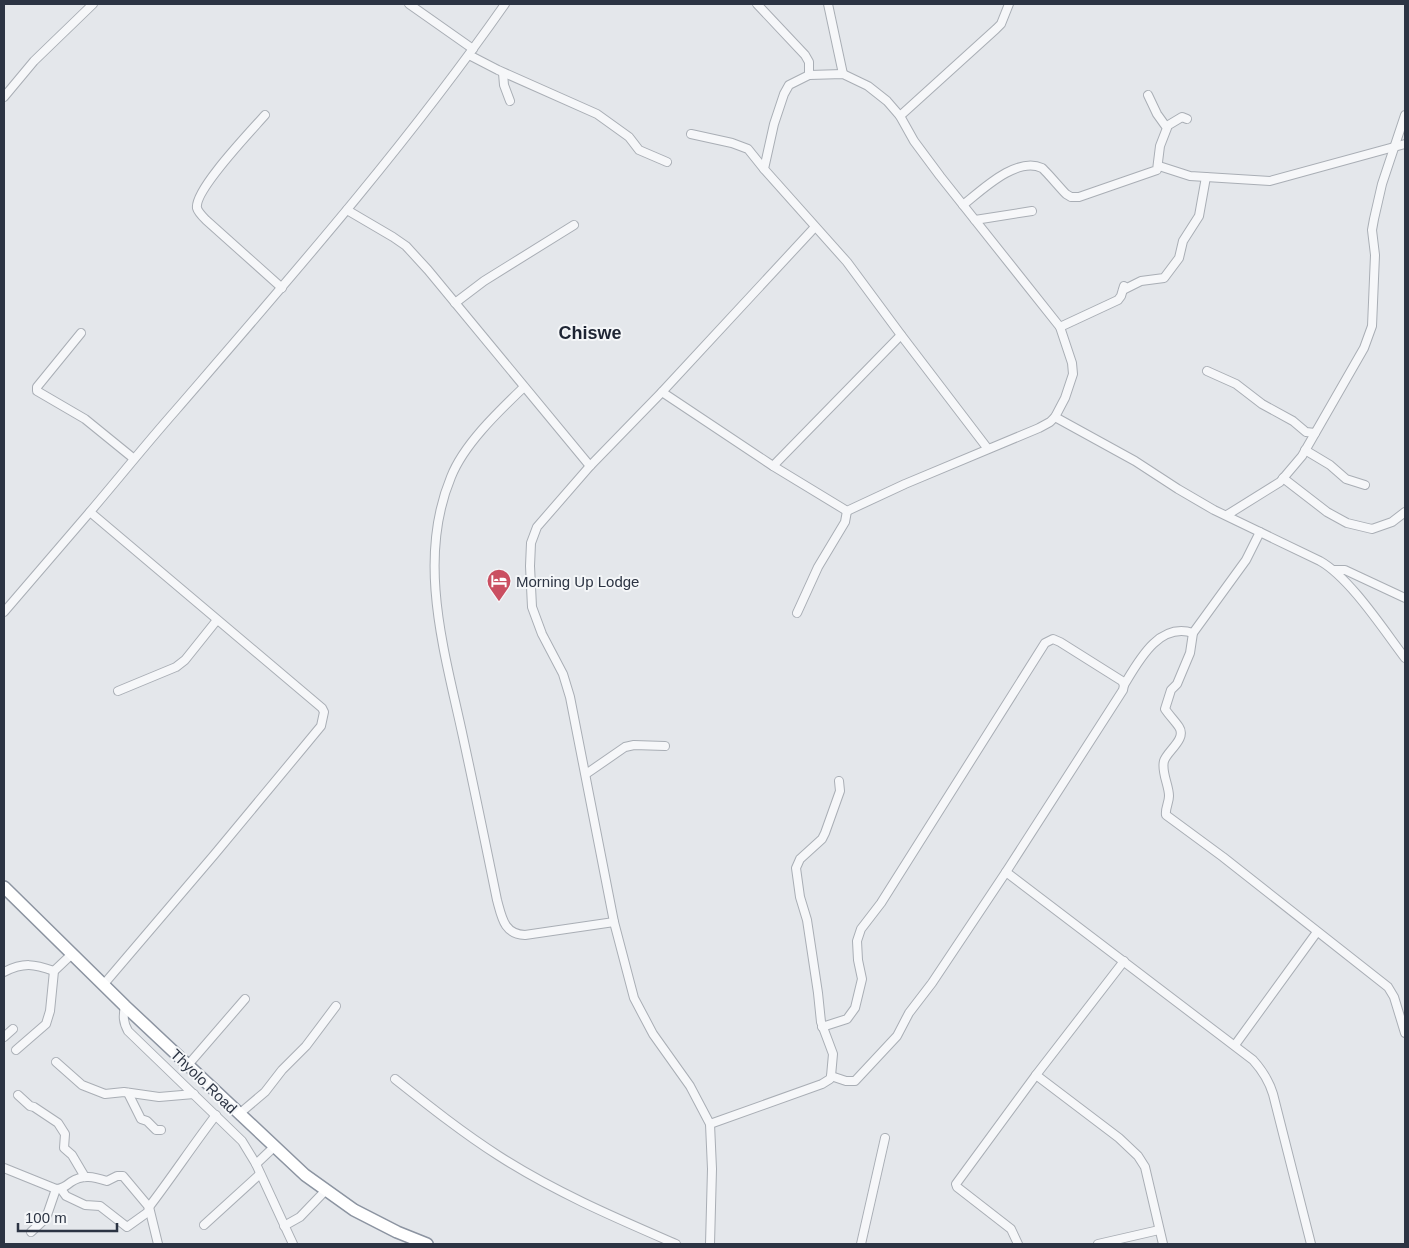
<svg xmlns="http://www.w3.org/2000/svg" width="1409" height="1248" font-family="Helvetica,sans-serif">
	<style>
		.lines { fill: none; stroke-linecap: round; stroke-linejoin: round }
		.minor-casing { stroke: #a9aeb5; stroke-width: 10 }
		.highway-casing { stroke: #8c94a1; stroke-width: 14 }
		.minor { stroke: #f6f7f9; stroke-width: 8 }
		.highway { stroke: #fff; stroke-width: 11 }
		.labels { text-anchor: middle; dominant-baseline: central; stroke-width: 4; stroke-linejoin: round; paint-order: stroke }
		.poi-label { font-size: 15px; fill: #2c3443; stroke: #f4f6f8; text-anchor: start }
		.street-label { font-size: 15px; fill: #2c3443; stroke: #f4f6f8 }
		.quarter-label { font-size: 18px; font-weight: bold; fill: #1e2534; stroke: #f4f6f8 }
	</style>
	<rect width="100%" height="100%" fill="#e4e7eb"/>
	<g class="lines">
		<defs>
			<g id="minor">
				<polyline points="409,4 473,49"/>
				<polyline points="757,4 805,55 809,62 809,75"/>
				<polyline points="828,4 843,74"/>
				<polyline points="469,55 498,70 597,114 629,137 639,150 667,162"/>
				<polyline points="503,73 504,85 510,101"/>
				<polyline points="4,97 34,61 93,4"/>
				<path d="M265,115C252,130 194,190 197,208C198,212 203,217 206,220L282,288"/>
				<polyline points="900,116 996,29 1001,24 1009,4"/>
				<polyline points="1167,126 1182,117 1187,119"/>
				<polyline points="691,134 732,143 748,149 764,169"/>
				<polyline points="1159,166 1190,176 1270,181 1405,144"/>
				<path d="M963,205C981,191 1016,156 1042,168C1045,170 1061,189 1066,194L1071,197H1079L1157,170L1160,146L1167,128L1157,114L1148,95"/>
				<polyline points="347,210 393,237 406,246 428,270 590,466"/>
				<polyline points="975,220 1032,211"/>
				<polyline points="1123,290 1141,281 1164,278 1179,258 1183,241 1199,216 1206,177"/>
				<polyline points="455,303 484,281 574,225"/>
				<polyline points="1060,327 1118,300 1121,296 1124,286"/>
				<polyline points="81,333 37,387 37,391 85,419 133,458"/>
				<polyline points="1207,371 1236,384 1262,404 1293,421 1306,432 1315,433"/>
				<path d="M524,387C499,411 464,444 451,477C416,561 445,653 463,737C475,792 486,846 497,900C502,918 504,934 525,935L614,922"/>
				<polyline points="662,392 773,466 847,511 905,484 1039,428 1050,422 1055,417 1065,398 1073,374 1072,363 1060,327 940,176 914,141 900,116 887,101 868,86 843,74 809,75 789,85 784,94 774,124 764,169 847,262 901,335 988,449"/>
				<path d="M1055,417L1135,461L1178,489L1214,510L1320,561C1350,578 1383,629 1405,658"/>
				<polyline points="1305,450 1330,465 1346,479 1365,485"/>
				<polyline points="773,466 901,335"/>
				<polyline points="1283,478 1327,512 1347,523 1372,529 1392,522 1405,512"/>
				<polyline points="90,512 322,708 324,712 321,726 302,749 214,855 104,984"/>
				<polyline points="1227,515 1280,482 1302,456 1364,348 1372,326 1375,255 1372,230 1374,219 1382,184 1405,115"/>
				<path d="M1260,532L1246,560L1193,633L1190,653L1177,684L1171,690L1165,709C1169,715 1175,721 1179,727C1187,739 1167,751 1164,761C1161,772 1169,785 1169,796C1169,803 1165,808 1166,815L1223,857L1388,987L1394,997L1405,1033"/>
				<polyline points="1334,570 1345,570 1405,598"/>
				<path d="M4,612C32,579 61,546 89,513C118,479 146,444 176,410C290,278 405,147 505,4"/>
				<polyline points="797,613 818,567 845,522 847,511"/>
				<path d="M1124,685C1139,660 1159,622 1193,633"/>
				<polyline points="118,691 176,667 185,660 217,620"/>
				<polyline points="586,774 625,747 634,745 665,746"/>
				<path d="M1006,872L1253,1060C1262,1070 1269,1081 1273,1094L1311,1244"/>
				<path d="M4,972C24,962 34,964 54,971"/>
				<path d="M125,1006C123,1016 123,1022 128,1031L242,1141L256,1164L293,1244"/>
				<polyline points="822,1027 847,1019 855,1008 862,979 858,960 857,941 861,929 881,903 1045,643 1053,639 1060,642 1122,681 1124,685 1123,690 1006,872 932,983 909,1013 897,1036 855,1081 846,1081 831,1076"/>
				<polyline points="4,1037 13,1029"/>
				<polyline points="1235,1045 1317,932"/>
				<polyline points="16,1050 46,1024 50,1011 54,971 72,954"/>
				<polyline points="56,1062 82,1085 105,1094 124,1092 159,1097 194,1094"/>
				<polyline points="188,1065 245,999"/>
				<polyline points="1036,1075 1119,1138 1138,1156 1145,1167 1163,1244"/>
				<path d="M395,1079C429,1106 463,1133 499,1156C555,1192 616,1218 676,1244"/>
				<polyline points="128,1093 141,1119 147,1121 156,1130 161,1130"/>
				<polyline points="18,1095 30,1106 34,1107 58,1123 65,1134 64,1148 72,1155 85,1177"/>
				<polyline points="239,1114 265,1092 282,1070 306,1046 336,1006"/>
				<polyline points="710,1124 822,1084 830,1079 831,1076 833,1054 821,1022 818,993 807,920 800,897 796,868 800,859 822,839 825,833 840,791 839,781"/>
				<polyline points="256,1164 274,1147"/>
				<path d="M4,1168L56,1189C62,1189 66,1186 71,1182C83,1174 94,1177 107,1181L117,1176H123L149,1207L158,1244"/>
				<path d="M61,1189L66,1196L85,1205L100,1206L127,1227L148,1212L149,1207C172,1177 193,1145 216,1115"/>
				<polyline points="204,1225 260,1174"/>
				<polyline points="284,1226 300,1217 325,1191"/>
				<polyline points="31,1232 46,1218 56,1189"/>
				<polyline points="710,1244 712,1169 710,1124 690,1086 653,1034 634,998 614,922 570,697 563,674 542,634 532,607 530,566 531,543 537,527 590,466 662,392 815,227"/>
				<polyline points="861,1244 885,1138"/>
				<polyline points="1018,1244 1011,1229 957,1187 956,1184 1036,1075 1124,961"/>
				<polyline points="1098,1244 1159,1230"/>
			</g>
			<polyline id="highway" points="4,887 125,1006 305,1175 354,1210 397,1232 427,1244"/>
		</defs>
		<!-- minor casing -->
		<use href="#minor" class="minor-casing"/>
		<!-- highway casing -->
		<use href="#highway" class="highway-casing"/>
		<!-- minor -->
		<use href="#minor" class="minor"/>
		<!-- highway -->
		<use href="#highway" class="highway"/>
	</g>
	<!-- icons -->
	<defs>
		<symbol id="hotel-pin" viewBox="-11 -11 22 30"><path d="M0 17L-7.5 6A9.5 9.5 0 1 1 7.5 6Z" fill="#ca4f61" stroke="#f4f6f8"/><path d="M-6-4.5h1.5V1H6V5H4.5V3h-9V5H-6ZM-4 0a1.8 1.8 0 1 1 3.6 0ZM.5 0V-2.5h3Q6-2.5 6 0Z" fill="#fff"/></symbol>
	</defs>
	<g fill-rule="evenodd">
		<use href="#hotel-pin" x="485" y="567" width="28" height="38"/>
	</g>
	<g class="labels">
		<!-- poi labels -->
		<g class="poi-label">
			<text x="516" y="581">Morning Up Lodge</text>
		</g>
		<!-- street labels -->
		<g class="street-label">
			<text transform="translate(204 1081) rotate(44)">Thyolo Road</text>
		</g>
		<!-- quarter labels -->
		<g class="quarter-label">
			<text x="590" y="333">Chiswe</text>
		</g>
	</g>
	<!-- border -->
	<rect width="1409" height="1248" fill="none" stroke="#2c3443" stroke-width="10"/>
	<!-- scale -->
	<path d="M18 1223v8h99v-8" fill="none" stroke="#2c3443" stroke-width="2.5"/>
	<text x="25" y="1223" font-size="15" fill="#2c3443" stroke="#f4f6f8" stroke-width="4" paint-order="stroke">100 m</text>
</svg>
